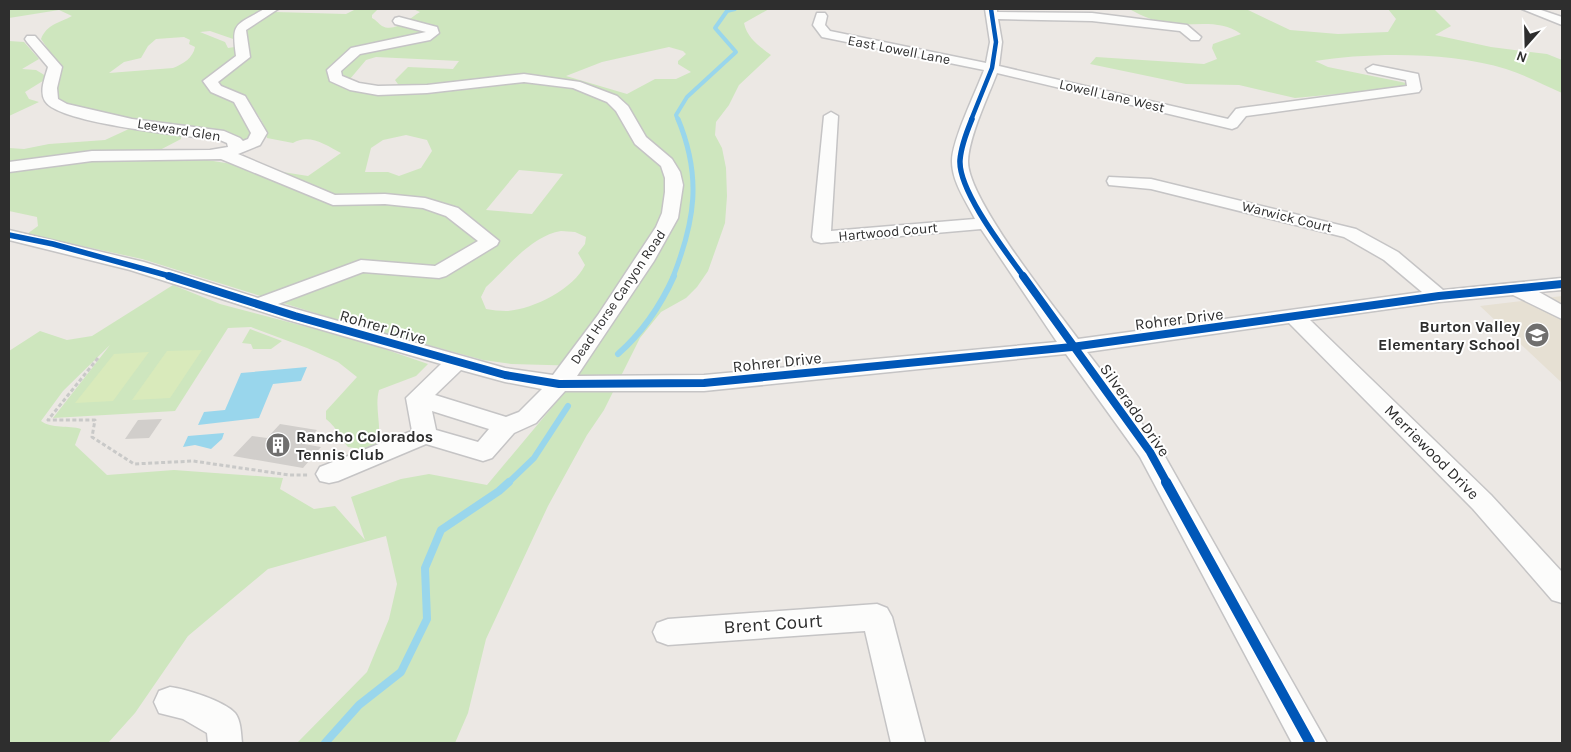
<svg xmlns="http://www.w3.org/2000/svg" width="1571" height="752" font-family="Karla,sans-serif">
	<style>
		.education { fill: #e6e0d3 }
		.green { fill: #cee6be; fill-rule: evenodd }
		.pitch { fill: #d9eabb }
		.water { fill: #99d6ec }
		.lines { fill: none; stroke-linecap: round; stroke-linejoin: round }
		.stream-far3 { stroke: #99d6ec; stroke-width: 4 }
		.stream-far2 { stroke: #99d6ec; stroke-width: 5 }
		.stream-far1 { stroke: #99d6ec; stroke-width: 6 }
		.stream { stroke: #99d6ec; stroke-width: 8 }
		.building { fill: #d1cecb }
		.minor-casing { stroke: #c5c4c5; stroke-width: 3 }
		.path { stroke: #c9c9c8; stroke-width: 3; stroke-dasharray: 4 2.5; stroke-linecap: butt }
		.minor { fill: #fcfcfb; fill-rule: evenodd }
		.cycleway-far3-casing { stroke: #fff; stroke-width: 6 }
		.cycleway-far2-casing { stroke: #fff; stroke-width: 8 }
		.cycleway-far1-casing { stroke: #fff; stroke-width: 11 }
		.cycleway-casing { stroke: #fff; stroke-width: 13 }
		.cycleway-far3 { stroke: #0057b8; stroke-width: 4.5 }
		.cycleway-far2 { stroke: #0057b8; stroke-width: 5.5 }
		.cycleway-far1 { stroke: #0057b8; stroke-width: 8 }
		.cycleway { stroke: #0057b8; stroke-width: 10 }
		.labels { text-anchor: middle; dominant-baseline: central; stroke-width: 4; stroke-linejoin: round; paint-order: stroke }
		.far-street-label { font-size: 14px; fill: #2e2e2e; stroke: #fff }
		.street-label { font-size: 16px; fill: #2e2e2e; stroke: #fff }
		.poi-label { font-size: 16px; font-weight: bold; fill: #2e2e2e; stroke: #fff; text-anchor: end }
		.near-street-label { font-size: 19px; fill: #2e2e2e; stroke: #fff }
	</style>
	<rect width="100%" height="100%" fill="#ece8e4"/>
	<!-- education -->
	<polygon class="education" points="1562,296 1562,383 1480,306"/>
	<!-- green -->
	<g class="green">
		<path d="M9,9H266L235,29L239,41L210,31L200,32L225,42L228,48L248,45C248,41 246,37 246,33C247,21 265,14 275,12L346,14L356,9H378L372,15V18C376,20 379,24 382,26C395,33 410,18 420,12L413,9H769L744,23C747,38 759,46 771,55L739,85L729,105L716,122L715,135L722,148L726,168L727,196L725,223L708,271L697,287L686,298L661,312L640,338L604,410L587,435L548,506L486,639L468,713L455,743H297L367,672L389,619L397,584L386,536L268,569L188,636L135,713L108,743H9V351L40,331L67,340L92,336L173,285L220,304L361,341L428,364L416,376L379,390C374,408 383,429 377,445L360,449L348,447C338,435 339,430 326,419V411L357,377L338,362L307,348L251,327L228,328L175,411L53,418L110,345L63,391L41,421C51,429 69,425 81,429L75,445L107,475L174,470L283,478L280,489L314,509L335,506L365,540L351,497L401,479L429,474L487,485L579,375L584,366L511,364L483,360L344,322L142,259L27,234L38,226L37,217L9,211V148L24,149L49,144L105,140L144,122L63,104L56,96V61L41,39C47,24 59,23 72,16L59,10L9,18ZM184,37L190,40L189,44L195,47C193,58 183,64 173,68L109,73L124,62L141,58L148,46L156,39ZM669,47L683,51L686,54L678,61V64L691,72L676,79H655L627,94L566,76L602,62ZM376,57L459,61L453,69L408,67L395,80L400,87L421,88L363,93L338,85L331,79H350L366,60ZM215,84L247,97C253,111 266,121 267,138L293,143C309,133 326,145 341,153L308,176L156,152L181,139V136L197,128L245,143L251,138C250,112 231,96 208,89ZM406,135L427,140L432,151L421,168L399,176L388,172H365L371,148L383,140ZM519,170L563,174L532,214L486,210ZM561,231L575,232L586,237L585,244L578,253L585,265C574,289 532,310 506,311C500,311 492,310 486,309L481,297L486,287C508,267 531,236 561,231Z"/>
		<path d="M1129,9H1246L1290,30L1338,34L1388,32L1396,19L1388,9H1434L1451,26L1435,35L1491,47L1547,54L1562,60V93C1544,85 1525,75 1506,69C1452,52 1371,52 1315,61L1328,67L1421,86L1295,98L1239,85L1186,84L1090,64L1096,57L1204,64L1217,59L1212,48L1213,44L1241,34C1220,19 1197,26 1173,24C1156,22 1144,17 1129,9Z"/>
		<polygon points="9,41 24,42 39,59 22,69 36,70 46,76 46,79 25,92 29,99 39,102 9,116"/>
		<polygon points="250,329 282,341 271,349 253,349 251,344 242,343"/>
	</g>
	<!-- pitch -->
	<g class="pitch">
		<polygon points="202,350 170,398 132,400 167,351"/>
		<polygon points="149,352 113,401 75,403 114,354"/>
	</g>
	<!-- water -->
	<g class="water">
		<polygon points="307,367 301,381 273,384 259,418 198,425 204,412 225,410 241,373"/>
		<polygon points="224,433 222,439 211,449 195,445 183,447 188,436"/>
	</g>
	<g class="lines">
		<!-- stream-far3 -->
		<polyline class="stream-far3" points="678,120 676,115 687,97 736,52 715,28 727,11 735,9"/>
		<!-- stream-far2 -->
		<path class="stream-far2" d="M673,277C695,221 702,177 678,119"/>
		<!-- stream-far1 -->
		<g class="stream-far1">
			<path d="M618,354C643,332 660,307 674,276"/>
			<polyline points="508,483 534,458 568,406"/>
		</g>
		<!-- stream -->
		<polyline class="stream" points="325,743 359,705 401,672 427,619 425,568 441,530 499,491 509,482"/>
	</g>
	<!-- building -->
	<g class="building">
		<polygon points="162,419 149,438 125,439 138,420"/>
		<polygon points="280,424 317,430 304,444 321,447 303,468 233,456 252,436 267,438"/>
	</g>
	<g class="lines">
		<defs>
			<g id="minor">
				<path d="M264,9H278L246,30L250,57L218,82L221,86L245,96L267,133L260,145L238,154L335,195L385,194L425,198L458,208L499,241L497,245L446,276L439,278L363,272L278,304L505,368L553,375L598,315L656,227L662,213L665,192V178L661,166L635,144L616,111L607,102L573,88L524,82L427,93L378,95L350,90L330,81L327,70L351,48L426,32L395,24L393,21L395,18L399,17L437,27L439,33L430,40L360,54L341,71L342,76L359,83L378,86L427,85L524,74L580,82L617,96L628,106L646,137L672,159L680,172L683,185L678,218L654,261L577,376L704,375L1057,342L981,229L821,243L814,241L812,237L824,116L831,112L838,116L831,231L975,219C966,201 952,182 952,161C952,140 976,92 984,70L822,37L813,25L817,13H825L827,16L825,25L830,31L986,63L990,42L985,9H997V12L1092,13L1187,25L1201,37L1199,40H1191L1180,31L1092,21L998,19L1002,42L999,66L1228,119L1236,109L1241,108L1407,86L1406,80L1368,72L1366,69L1373,65L1418,74L1421,89L1419,92L1246,116L1237,127L1232,129L997,73C988,97 969,136 968,161C967,198 1053,305 1078,339L1422,292L1384,260L1344,237L1151,189L1109,185L1107,181L1109,177L1151,179L1356,229L1398,252L1443,290L1562,278V290L1539,292L1562,305V319L1513,295L1439,302L1310,320L1491,495L1562,572V603L1552,600L1473,509L1289,323L1087,352L1159,446L1327,743H1292L1140,457L1066,354L704,391H565L536,423L514,433L492,458L483,461L426,444L338,481L329,483L320,481L316,474L320,467L412,431L406,398L441,364L288,320L130,270L9,240V230L144,262L258,298L361,260L435,266L478,241L446,216L423,208L385,204L333,205L221,159L92,161L9,172V162L92,151L210,150L228,147L227,143L220,140C191,136 58,124 45,101C39,91 45,78 48,67L27,42L25,39L27,36H35L62,67L57,88L58,99L67,104L132,119L224,131L240,138L243,141L248,139L251,133L234,102L211,92L203,81L236,56C231,21 236,26 264,9ZM461,370L505,382L542,389L519,412L506,417L435,395ZM432,411L489,429L478,442L436,430Z"/>
				<polygon points="1522,9 1538,9 1562,17 1562,25"/>
				<polygon points="877,604 887,608 892,617 925,743 891,743 865,631 668,645 657,641 653,632 657,623 668,619"/>
				<path d="M170,687C186,689 224,701 235,713C241,720 241,734 242,743H208L207,733L183,719L159,713L154,702L159,691Z"/>
			</g>
		</defs>
		<!-- minor casing -->
		<use href="#minor" class="minor-casing"/>
		<!-- path -->
		<polyline class="path" points="98,358 48,420 95,420 92,437 134,464 193,461 289,475 309,475"/>
		<!-- minor -->
		<use href="#minor" class="minor"/>
		<defs>
			<polyline id="cycleway-far3" points="971,120 992,68 996,42 991,9"/>
			<g id="cycleway-far2">
				<path d="M972,119C967,131 961,147 960,160C958,191 1006,252 1024,277"/>
				<polyline points="9,235 53,244 173,277"/>
			</g>
			<g id="cycleway-far1">
				<polyline points="169,276 295,316 505,375 559,384 704,383 1072,347 1439,296 1562,284"/>
				<polyline points="1023,276 1150,452 1167,483"/>
			</g>
			<polyline id="cycleway" points="1166,482 1310,743"/>
		</defs>
		<!-- cycleway-far3 casing -->
		<use href="#cycleway-far3" class="cycleway-far3-casing"/>
		<!-- cycleway-far2 casing -->
		<use href="#cycleway-far2" class="cycleway-far2-casing"/>
		<!-- cycleway-far1 casing -->
		<use href="#cycleway-far1" class="cycleway-far1-casing"/>
		<!-- cycleway casing -->
		<use href="#cycleway" class="cycleway-casing"/>
		<!-- cycleway-far3 -->
		<use href="#cycleway-far3" class="cycleway-far3"/>
		<!-- cycleway-far2 -->
		<use href="#cycleway-far2" class="cycleway-far2"/>
		<!-- cycleway-far1 -->
		<use href="#cycleway-far1" class="cycleway-far1"/>
		<!-- cycleway -->
		<use href="#cycleway" class="cycleway"/>
	</g>
	<!-- icons -->
	<defs>
		<symbol id="school-disc" viewBox="-11 -11 22 22"><circle r="9.5" fill="#706f6e" stroke="#fff"/><path d="M0-5L7-2L0 1L-7-2ZM-4 1L0 2.5L4 1V4Q0 6-4 4Z" fill="#fff"/></symbol>
		<symbol id="building-disc" viewBox="-11 -11 22 22"><circle r="9.5" fill="#706f6e" stroke="#fff"/><path d="M-4-6H4V6H1V3H-1V6H-4ZM-2.5-4.3h1.7v1.8h-1.7ZM.8-4.3h1.7v1.8H.8ZM-2.5-1h1.7V.8h-1.7ZM.8-1h1.7V.8H.8Z" fill="#fff"/></symbol>
	</defs>
	<g fill-rule="evenodd">
		<use href="#school-disc" x="1523" y="321" width="28" height="28"/>
		<use href="#building-disc" x="264" y="431" width="28" height="28"/>
	</g>
	<g class="labels">
		<!-- far-street labels -->
		<g class="far-street-label">
			<text transform="translate(899 50) rotate(11)">East Lowell Lane</text>
			<text transform="translate(1112 96) rotate(13)">Lowell Lane West</text>
			<text transform="translate(179 130) rotate(9)">Leeward Glen</text>
			<text transform="translate(1287 217) rotate(14)">Warwick Court</text>
			<text transform="translate(888 232) rotate(-5)">Hartwood Court</text>
			<text transform="translate(618 297) rotate(-56)">Dead Horse Canyon Road</text>
		</g>
		<!-- street labels -->
		<g class="street-label">
			<text transform="translate(1179 319) rotate(-7)">Rohrer Drive</text>
			<text transform="translate(383 327) rotate(16)">Rohrer Drive</text>
			<text transform="translate(777 362) rotate(-6)">Rohrer Drive</text>
			<text transform="translate(1135 410) rotate(55)">Silverado Drive</text>
			<text transform="translate(1432 452) rotate(45)">Merriewood Drive</text>
		</g>
		<!-- poi labels -->
		<g class="poi-label">
			<text x="1520" y="326">Burton Valley<tspan x="1520" dy="18">Elementary School</tspan></text>
			<text x="296" y="436" text-anchor="start">Rancho Colorados<tspan x="296" dy="18">Tennis Club</tspan></text>
		</g>
		<!-- near-street labels -->
		<g class="near-street-label">
			<text transform="translate(773 624) rotate(-4)">Brent Court</text>
		</g>
	</g>
	<!-- border -->
	<rect width="1571" height="752" fill="none" stroke="#2e2e2e" stroke-width="20"/>
	<!-- north arrow -->
	<g transform="translate(1526 45) rotate(200)" stroke="#ffffff" stroke-width="4" paint-order="stroke">
	<path d="M0-4L9 19L0 12L-9 19Z" fill="#2e2e2e"/>
	<text y="-8" font-size="14" font-weight="bold" text-anchor="middle" fill="#2e2e2e">N</text>
	</g>
</svg>
